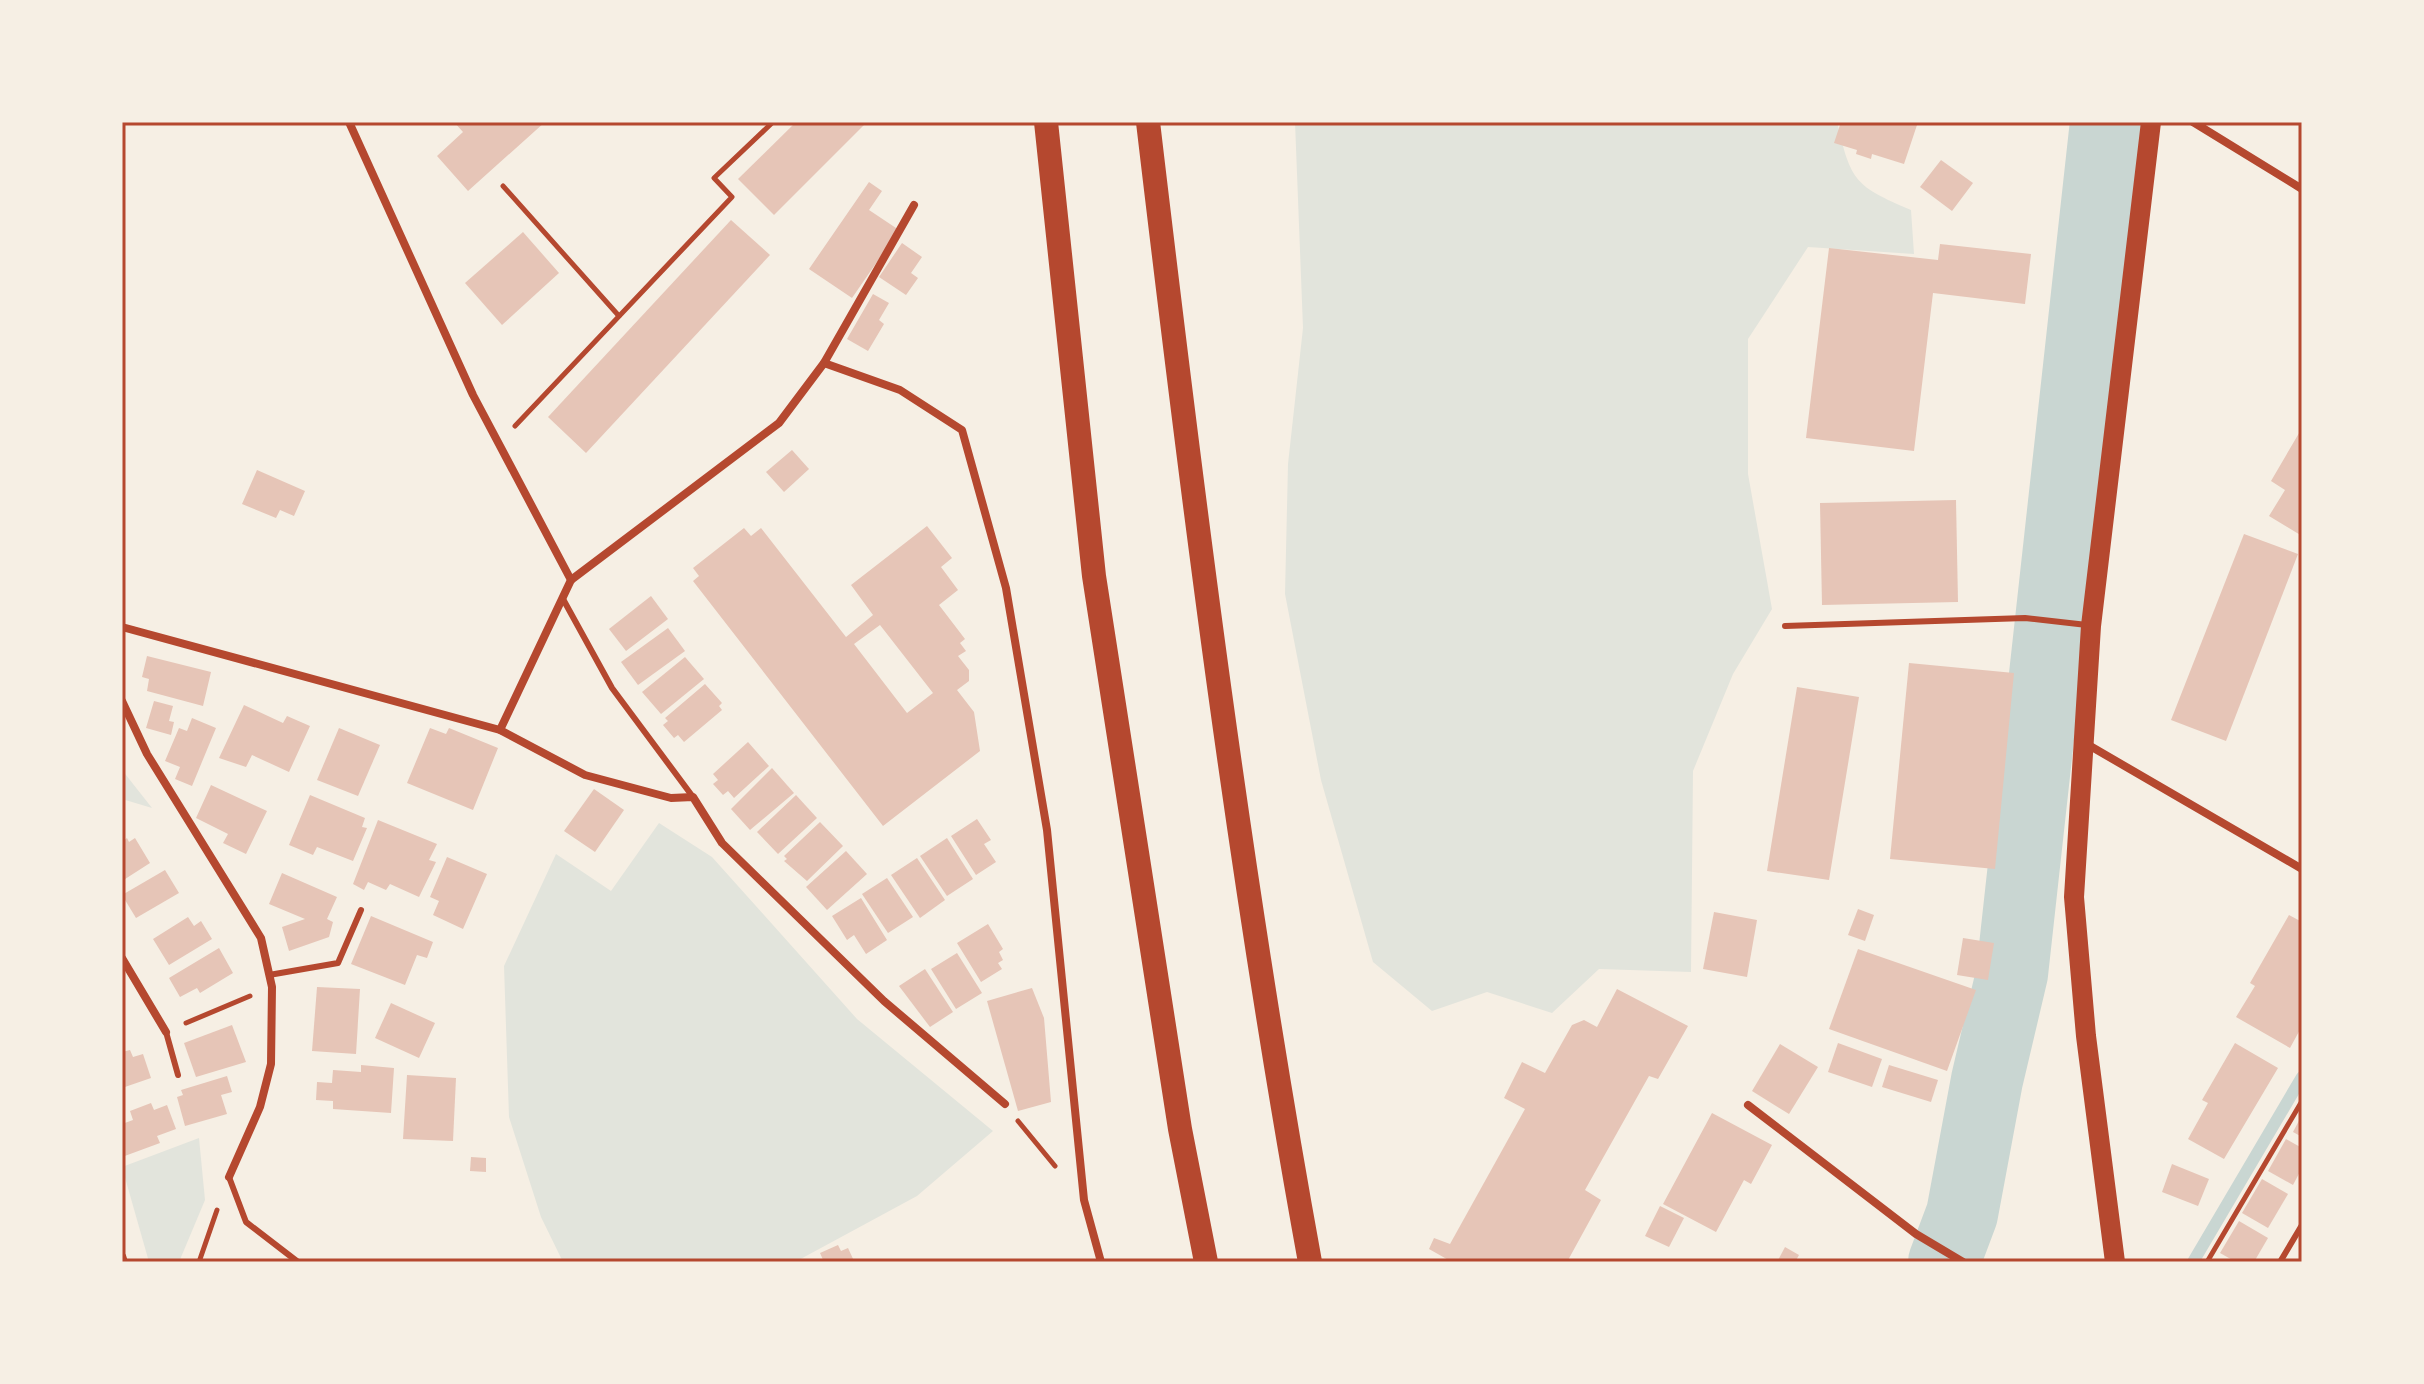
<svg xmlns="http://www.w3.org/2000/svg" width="2424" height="1384" font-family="Ubuntu,sans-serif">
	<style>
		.green { fill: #e2e4dc }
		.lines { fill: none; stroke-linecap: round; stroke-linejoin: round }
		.stream { stroke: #c9d6d2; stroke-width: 12 }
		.river { stroke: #c9d6d2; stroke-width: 72 }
		.building { fill: #e6c5b7; fill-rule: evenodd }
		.path { stroke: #b5482f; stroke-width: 5 }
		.service { stroke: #b5482f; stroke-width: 6 }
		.minor { stroke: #b5482f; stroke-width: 8 }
		.primary { stroke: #b5482f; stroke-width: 20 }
		.motorway { stroke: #b5482f; stroke-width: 24 }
		.neatline { fill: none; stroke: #b5482f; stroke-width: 3 }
	</style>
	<rect width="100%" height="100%" fill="#f6efe4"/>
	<!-- green -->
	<g class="green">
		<path d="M1295,122H1837C1851,182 1855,186 1911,210L1914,254L1808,247L1748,339V474L1772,609L1733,674L1693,771L1691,972L1599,969L1552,1013L1487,992L1432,1011L1373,962L1321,780L1285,594L1288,464L1303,328Z"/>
		<polygon points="122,770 152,808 122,799"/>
		<polygon points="659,823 712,857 857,1019 993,1131 917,1196 795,1262 563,1262 541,1217 509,1117 504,966 556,854 611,891"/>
		<polygon points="199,1138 205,1200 179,1262 149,1262 122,1167"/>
	</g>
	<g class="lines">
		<!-- stream -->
		<polyline class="stream" points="2193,1262 2302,1077"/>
		<!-- river -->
		<polyline class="river" points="1944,1262 1962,1214 1987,1080 2012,974 2106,122"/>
	</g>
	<!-- building -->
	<g class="building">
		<polygon points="454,122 545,122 468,191 437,156 463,132"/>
		<polygon points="796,122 867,122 774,215 738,179"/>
		<polygon points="1841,122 1918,122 1904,164 1872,154 1871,159 1856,154 1857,150 1834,143"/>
		<polygon points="1941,160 1973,183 1952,211 1920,187"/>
		<polygon points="869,182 882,191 869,210 899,230 852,298 809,269"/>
		<polygon points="731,220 770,255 586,453 548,417"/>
		<polygon points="523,232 559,273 502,325 465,283"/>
		<polygon points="902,243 922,257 911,273 918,278 906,295 879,277"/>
		<polygon points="1940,244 2031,254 2025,304 1933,293 1914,451 1806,438 1829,248 1938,260"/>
		<polygon points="873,294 889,303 879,320 884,324 868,351 847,339"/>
		<polygon points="2302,428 2302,536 2269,516 2285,490 2271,481"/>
		<polygon points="792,450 809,469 784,492 766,472"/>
		<polygon points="257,470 305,491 294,516 280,510 276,518 242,504"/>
		<polygon points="1956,500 1958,602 1822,605 1820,503"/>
		<path d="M927,526L952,558L941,567L958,590L939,605L965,639L960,643L966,651L958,656L969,670V681L957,690L974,712L980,751L883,826L693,581L699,576L693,568L744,528L751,536L761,528L846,637L873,615L851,585ZM880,625L933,693L907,713L854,644Z"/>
		<polygon points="2244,534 2298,554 2226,741 2171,720"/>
		<polygon points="651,596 668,619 626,651 609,629"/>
		<polygon points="668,628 685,651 638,685 621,662"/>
		<polygon points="147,656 211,672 203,706 147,691 149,679 142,677"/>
		<polygon points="685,657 704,679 661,714 642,692"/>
		<polygon points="1909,663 2014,673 1995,869 1890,859"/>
		<polygon points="705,684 722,703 719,706 722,710 684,742 678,735 674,738 663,725 668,721 665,718"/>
		<polygon points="1797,687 1859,697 1829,880 1767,871"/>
		<polygon points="154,701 173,706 169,721 174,722 171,735 146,728"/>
		<polygon points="244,705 283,723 287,716 310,726 289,772 252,755 246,767 219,758"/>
		<polygon points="192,718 216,728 192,786 175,779 180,767 165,761 179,728 187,731"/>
		<polygon points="339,728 380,745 358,796 317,780"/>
		<polygon points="430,728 446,734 449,728 498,748 473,810 407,783"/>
		<polygon points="748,742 769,766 734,798 728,791 723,795 713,784 718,780 713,774"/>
		<polygon points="772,768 794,793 750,830 731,809"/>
		<polygon points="211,785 267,811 246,854 223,843 228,834 196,818"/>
		<polygon points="594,789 624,810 595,852 564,831"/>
		<polygon points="310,795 365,818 362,827 367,828 353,861 317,847 313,855 289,845"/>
		<polygon points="796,795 817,818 778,854 757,832"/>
		<polygon points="977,819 991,840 984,844 996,862 976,875 951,836"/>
		<polygon points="378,820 437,844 429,860 436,862 419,897 390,884 386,890 368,882 364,890 353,884"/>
		<polygon points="820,822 843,846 807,881 784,861 787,859 784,856"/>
		<polygon points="127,838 129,842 135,838 150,863 122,881 122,842"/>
		<polygon points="947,838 973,879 947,896 920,856"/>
		<polygon points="846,851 867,874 827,910 806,887"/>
		<polygon points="447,857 487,874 463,929 433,915 439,901 430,897"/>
		<polygon points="917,858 945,900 920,918 891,875"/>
		<polygon points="165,870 179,893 136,918 122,895"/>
		<polygon points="282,873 337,897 327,919 333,922 329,937 289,951 282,927 305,919 269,904"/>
		<polygon points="887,878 913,917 888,933 862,894"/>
		<polygon points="861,898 887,940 866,954 854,935 847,940 832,916"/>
		<polygon points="1858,909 1874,915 1865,941 1848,935"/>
		<polygon points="1714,912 1757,920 1747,977 1703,969"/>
		<polygon points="2289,915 2302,922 2302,1026 2290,1048 2236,1017 2255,986 2250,983"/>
		<polygon points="371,916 433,942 427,958 417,955 405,985 351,964"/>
		<polygon points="188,917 194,926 201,921 212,939 169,965 153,939"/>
		<polygon points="988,924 1003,949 999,952 1003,960 998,963 1002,969 981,982 957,943"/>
		<polygon points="1963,938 1994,943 1988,980 1957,975"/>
		<polygon points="219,948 233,973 200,993 197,988 180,997 169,978"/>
		<polygon points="1858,949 1976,990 1947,1071 1829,1029"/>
		<polygon points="957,953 982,993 956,1009 931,969"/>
		<polygon points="925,969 953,1012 930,1027 899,986"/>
		<polygon points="317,987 360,989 356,1054 312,1051"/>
		<polygon points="1032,988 1044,1018 1051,1102 1018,1111 987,1001"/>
		<polygon points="1617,989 1688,1026 1658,1079 1649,1076 1585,1190 1601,1200 1567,1262 1452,1262 1429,1249 1434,1238 1450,1244 1525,1109 1504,1098 1522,1062 1545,1073 1572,1025 1584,1020 1597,1027"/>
		<polygon points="391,1003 435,1023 419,1058 375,1038"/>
		<polygon points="232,1025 246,1062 196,1077 184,1043"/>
		<polygon points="1838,1043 1882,1059 1872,1087 1828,1072"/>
		<polygon points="2235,1043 2278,1068 2224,1159 2188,1139 2208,1103 2202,1100"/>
		<polygon points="1780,1044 1818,1067 1789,1114 1752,1091"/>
		<polygon points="130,1050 133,1057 143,1054 151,1078 122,1088 122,1052"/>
		<polygon points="361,1065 394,1068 391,1113 333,1109 333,1101 316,1100 317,1082 332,1083 333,1070 361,1072"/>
		<polygon points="1889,1065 1938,1080 1931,1102 1882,1087"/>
		<polygon points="407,1075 456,1078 453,1141 403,1139"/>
		<polygon points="227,1076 232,1092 221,1095 227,1114 185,1126 177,1097 183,1095 181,1090"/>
		<polygon points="151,1103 154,1110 167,1105 176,1129 157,1136 160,1143 122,1157 122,1124 133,1120 130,1111"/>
		<polygon points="1712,1113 1772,1145 1751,1184 1744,1180 1716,1232 1663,1204"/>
		<polygon points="2302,1115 2302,1137 2293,1132"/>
		<polygon points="2286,1139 2302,1148 2302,1168 2293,1185 2268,1171"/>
		<polygon points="471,1157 486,1158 486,1172 470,1171"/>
		<polygon points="2172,1164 2209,1179 2198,1206 2162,1192"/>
		<polygon points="2262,1179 2288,1194 2268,1228 2242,1213"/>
		<polygon points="1660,1206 1684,1218 1669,1247 1645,1236"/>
		<polygon points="2239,1221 2268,1238 2254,1262 2236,1262 2220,1253"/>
		<polygon points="838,1245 841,1251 848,1248 854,1261 824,1262 820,1253"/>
		<polygon points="1785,1247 1799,1255 1795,1262 1777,1262"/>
	</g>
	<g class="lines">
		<!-- path -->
		<g class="path">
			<polyline points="503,186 619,316"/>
			<polyline points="515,426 732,197 714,178 773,122"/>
			<polyline points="186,1023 250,996"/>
			<polyline points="1018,1121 1055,1166"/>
			<polyline points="199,1262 217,1210"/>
			<polyline points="2207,1262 2302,1101"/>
		</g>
		<!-- service -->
		<g class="service">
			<polyline points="563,599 612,688 693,797"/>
			<polyline points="1785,626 2025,618 2087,625"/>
			<polyline points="269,975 338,963 361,910"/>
			<polyline points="166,1032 178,1075"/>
			<polyline points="229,1177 246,1222 298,1262"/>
			<polyline points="2280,1262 2302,1225"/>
		</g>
		<!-- minor -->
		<g class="minor">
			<polyline points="349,122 473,395 571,580"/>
			<polyline points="2193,122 2302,189"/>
			<polyline points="824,363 900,390 962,430 1006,588 1047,830 1084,1200 1101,1262"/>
			<polyline points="122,627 500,730 585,775 671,798 693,797 722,843 884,1001 1005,1104"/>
			<polyline points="122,701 147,754 261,938 272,987 271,1064 260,1107 229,1177"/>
			<polyline points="500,730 571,580 779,423 824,363 914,205"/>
			<polyline points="2085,743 2302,869"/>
			<polyline points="122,958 166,1032"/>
			<polyline points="1748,1105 1916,1234 1963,1262"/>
			<polyline points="122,1256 124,1262"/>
		</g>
		<!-- primary -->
		<polyline class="primary" points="2115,1262 2086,1036 2074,897 2091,626 2151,122"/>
		<!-- motorway -->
		<g class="motorway">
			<polyline points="1046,122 1094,576 1180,1129 1206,1262"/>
			<path d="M1148,122C1193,503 1241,884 1310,1262"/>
		</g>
	</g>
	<!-- border -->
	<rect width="2424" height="1384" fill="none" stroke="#f6efe4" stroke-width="248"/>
	<rect x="124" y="124" width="2176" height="1136" class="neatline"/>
</svg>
